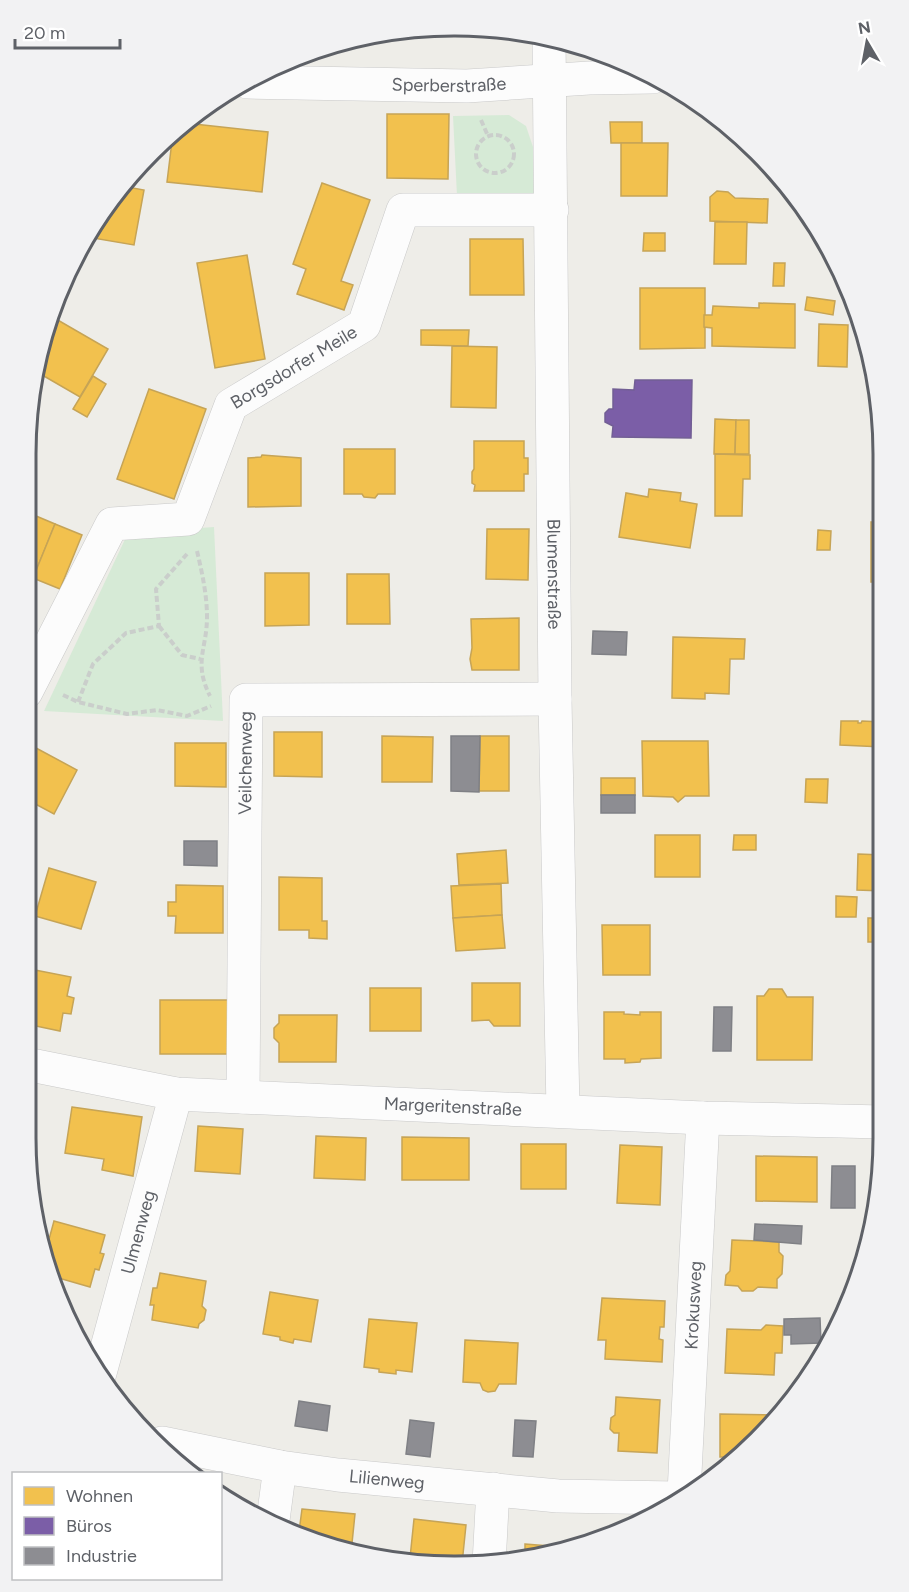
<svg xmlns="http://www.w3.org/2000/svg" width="909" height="1592" font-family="Figtree,sans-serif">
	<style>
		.green { fill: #d6ead6 }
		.homes { fill: #f2c14e; stroke: #c6a456; stroke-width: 1.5 }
		.offices { fill: #7b5ea7; stroke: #725f94; stroke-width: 1.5 }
		.industry { fill: #8d8d92; stroke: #7f8085; stroke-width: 1.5 }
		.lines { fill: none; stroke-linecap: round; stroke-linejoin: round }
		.street-casing { stroke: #c9c9c9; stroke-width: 34 }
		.path { stroke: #cacecb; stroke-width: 4; stroke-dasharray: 6 3; stroke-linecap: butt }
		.street { stroke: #fcfcfc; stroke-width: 33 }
		.labels { text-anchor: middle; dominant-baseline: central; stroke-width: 6; stroke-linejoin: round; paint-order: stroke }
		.street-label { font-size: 18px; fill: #5e6167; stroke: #fff }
		.rim { fill: none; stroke: #5e6167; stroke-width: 3 }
	</style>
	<rect width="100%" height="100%" fill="#eeede8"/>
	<!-- green -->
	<g class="green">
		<polygon points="567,43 605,54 585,55"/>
		<polygon points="509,115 526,126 535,153 540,197 457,196 453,116"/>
		<polygon points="214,527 223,721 44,711 128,533"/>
	</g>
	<!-- homes -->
	<g class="homes">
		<polygon points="387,114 449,114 448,179 387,178"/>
		<polygon points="610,122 642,122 642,143 611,143"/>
		<polygon points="185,123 268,132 262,192 167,182 173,133"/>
		<polygon points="621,143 668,143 667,196 621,196"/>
		<polygon points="322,183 370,200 341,281 353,285 344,310 297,294 306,269 293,264"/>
		<polygon points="122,186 144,190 134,245 87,237 98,216"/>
		<polygon points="717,191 728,192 735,198 768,199 767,223 710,221 710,197"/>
		<polygon points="715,222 747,222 746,264 714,264"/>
		<polygon points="644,233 665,233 665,251 643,251"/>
		<polygon points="470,239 523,239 524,295 470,295"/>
		<polygon points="247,255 265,359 215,368 197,263"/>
		<polygon points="774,263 785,263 784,286 773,286"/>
		<polygon points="640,288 705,288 705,348 640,349"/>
		<polygon points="807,297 835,301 833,315 805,310"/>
		<polygon points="759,303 795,304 795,348 712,346 712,328 704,327 704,315 712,315 713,306 759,308"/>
		<polygon points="49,315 108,349 80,397 37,372"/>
		<polygon points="819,324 848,325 847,367 818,366"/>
		<polygon points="421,330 469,330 468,346 421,345"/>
		<polygon points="452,346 497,347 496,408 451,407"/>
		<polygon points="93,376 106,384 87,417 73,409"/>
		<polygon points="149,389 206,409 174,499 117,479"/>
		<polygon points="715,419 736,420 735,454 714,454"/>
		<polygon points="872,419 881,419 883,451 873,452"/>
		<polygon points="736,420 749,420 749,454 735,454"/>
		<polygon points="474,441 524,441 524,458 528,458 528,474 524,474 524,491 474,491 475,485 472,483 472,472 474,469"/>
		<polygon points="344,449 395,449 395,494 378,494 375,498 364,497 362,494 344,494"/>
		<polygon points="715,454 750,455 750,479 743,479 742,516 715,516"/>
		<polygon points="262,455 301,458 301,506 248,507 248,458 261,457"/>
		<polygon points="649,489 681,493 680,501 697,504 690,548 619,537 626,493 648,497"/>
		<polygon points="29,513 55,524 33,578 26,575 26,520"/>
		<rect x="871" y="522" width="12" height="60"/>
		<polygon points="55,524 82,535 60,589 33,578"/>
		<polygon points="487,529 529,529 528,580 486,579"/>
		<polygon points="818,530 831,531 830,550 817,550"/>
		<polygon points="265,573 309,573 309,625 265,626"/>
		<polygon points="347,574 389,574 390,624 347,624"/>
		<polygon points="519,618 519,670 472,670 470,659 472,648 471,619"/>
		<polygon points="673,637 745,639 744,659 730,659 729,694 705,693 705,699 672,698"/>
		<polygon points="26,638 31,640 26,652"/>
		<polygon points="841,721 858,721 858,723 861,723 862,721 883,722 883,747 840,745"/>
		<polygon points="274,732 322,732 322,777 274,776"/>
		<polygon points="382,736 433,737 432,782 382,782"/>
		<polygon points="480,736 509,736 509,791 479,791"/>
		<polygon points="642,741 708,741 709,796 685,796 678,802 673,797 643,796"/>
		<polygon points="175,743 226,743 226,787 175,786"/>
		<polygon points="36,748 77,770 54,814 26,799 26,765"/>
		<rect x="601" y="778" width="34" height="17"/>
		<polygon points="806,779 828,779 827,803 805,802"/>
		<rect x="655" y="835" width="45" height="42"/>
		<polygon points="734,835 756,835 756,850 733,850"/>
		<polygon points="506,850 508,883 459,885 457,854"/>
		<polygon points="858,854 883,855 883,891 857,890"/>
		<polygon points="49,868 96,882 81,929 35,916"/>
		<polygon points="279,877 322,878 322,921 327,921 327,939 309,938 309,930 279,930"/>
		<polygon points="501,884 502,915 453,918 451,886"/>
		<polygon points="176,885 223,886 223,933 175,933 176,916 168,916 168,902 176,902"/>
		<polygon points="836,896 857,897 856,917 836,917"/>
		<polygon points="502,915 505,948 456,951 453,918"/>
		<rect x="868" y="918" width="15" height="24"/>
		<polygon points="602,925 650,925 650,975 603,975"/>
		<polygon points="26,968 35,970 26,1014"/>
		<polygon points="35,970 71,977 67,996 74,998 71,1014 63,1013 60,1031 26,1024 26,1014"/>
		<polygon points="472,983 520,983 520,1026 494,1026 489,1020 472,1021"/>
		<rect x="370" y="988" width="51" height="43"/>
		<polygon points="769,989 782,989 787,997 813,997 812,1060 757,1060 757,996 764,996"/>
		<rect x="160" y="1000" width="68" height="54"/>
		<polygon points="604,1012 624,1012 624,1014 640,1015 640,1012 661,1012 661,1058 641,1059 640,1062 625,1063 625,1059 604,1059"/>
		<polygon points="279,1015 337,1015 336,1062 279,1062 279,1043 274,1038 274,1028 279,1023"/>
		<polygon points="72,1107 142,1117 133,1176 102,1170 104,1159 65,1153"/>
		<polygon points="198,1126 243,1129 240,1174 195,1171"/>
		<polygon points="316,1136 366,1138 365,1180 314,1178"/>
		<polygon points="402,1137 469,1138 469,1180 402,1180"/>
		<rect x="521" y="1144" width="45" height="45"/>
		<polygon points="620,1145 662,1147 660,1205 617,1203"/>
		<polygon points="756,1156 817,1157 817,1202 756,1201"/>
		<polygon points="876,1161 883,1161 883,1166 875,1201"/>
		<polygon points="54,1221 105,1235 100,1253 104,1254 99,1270 95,1269 90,1287 48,1275 45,1254"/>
		<polygon points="732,1240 779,1242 779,1252 783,1256 782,1274 777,1279 777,1288 758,1287 753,1291 742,1291 738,1286 725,1285 726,1275 730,1271"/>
		<polygon points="160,1273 206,1281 202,1306 206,1310 204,1320 199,1324 198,1328 152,1320 154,1305 150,1305 153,1288 157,1288"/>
		<polygon points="270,1292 318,1300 311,1342 294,1339 293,1343 280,1340 280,1337 263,1334"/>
		<polygon points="602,1298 665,1301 664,1327 660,1327 659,1339 663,1340 662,1362 605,1359 606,1340 598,1340"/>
		<polygon points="369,1319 417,1323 412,1372 396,1370 396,1374 379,1372 379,1369 364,1367"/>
		<polygon points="766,1325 783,1326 782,1353 775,1353 774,1375 725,1373 727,1329 761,1330"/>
		<polygon points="465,1340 518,1343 516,1384 499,1384 495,1391 488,1392 483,1390 480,1383 463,1382"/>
		<polygon points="616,1397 660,1400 657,1453 618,1451 619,1433 614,1433 610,1429 611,1418 615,1415"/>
		<polygon points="720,1414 775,1415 775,1417 740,1457 720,1457"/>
		<polygon points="230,1500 249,1503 248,1508"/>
		<polygon points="302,1509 355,1514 351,1553 343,1552 299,1532"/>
		<polygon points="414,1519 466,1525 462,1564 410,1558"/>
		<polygon points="525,1544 563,1547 525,1556"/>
	</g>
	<!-- offices -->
	<polygon class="offices" points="635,380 692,380 691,438 612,437 613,426 605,422 605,413 609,409 613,409 613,389 634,390"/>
	<!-- industry -->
	<g class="industry">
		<polygon points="593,631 627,632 626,655 592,654"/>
		<polygon points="451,736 480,736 479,792 451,791"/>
		<rect x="601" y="795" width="34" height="18"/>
		<polygon points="184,841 217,841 217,866 184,865"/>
		<polygon points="714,1007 732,1007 731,1051 713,1051"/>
		<polygon points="26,1112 30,1113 26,1134"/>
		<polygon points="832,1166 855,1166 855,1208 831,1208"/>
		<polygon points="755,1224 802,1226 801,1244 754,1240"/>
		<polygon points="820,1318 821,1343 791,1344 791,1335 784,1335 784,1319"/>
		<polygon points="299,1401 330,1406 327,1431 295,1426"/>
		<polygon points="410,1420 434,1423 430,1457 406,1454"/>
		<polygon points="515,1420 536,1421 533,1457 513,1456"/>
	</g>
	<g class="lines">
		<defs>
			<g id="street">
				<path id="s1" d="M549,37L555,699L563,1111"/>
				<path id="s2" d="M247,82L467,86L589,78L653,77"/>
				<path id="s3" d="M26,692L112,524L188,519L231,405L364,325L403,210H552"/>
				<path id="s4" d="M26,1064L176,1094L703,1118L883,1122"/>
				<path id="s5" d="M243,1097L246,700L555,699"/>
				<path id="s6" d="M100,1373L176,1094"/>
				<path id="s7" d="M162,1443L280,1467L338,1475L558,1496L676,1498"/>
				<path id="s8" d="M684,1493L703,1118"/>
				<polyline points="273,1520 280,1467"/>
				<polyline points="489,1564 493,1489"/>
			</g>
		</defs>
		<!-- street casing -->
		<use href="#street" class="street-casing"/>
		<!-- path -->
		<g class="path">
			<polyline points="481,120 488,136"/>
			<circle cx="495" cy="154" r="19"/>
			<path d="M197,551C202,572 207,595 207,617C207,649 193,662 210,696"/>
			<polyline points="159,626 182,655 200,659"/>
			<polyline points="63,695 78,702 127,714 157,710 187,716 211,706"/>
			<polyline points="78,702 93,664 126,633 159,626 156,589 187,554"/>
		</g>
		<!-- street -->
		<use href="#street" class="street"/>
	</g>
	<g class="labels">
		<!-- street labels -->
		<g class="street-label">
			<text stroke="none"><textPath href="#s2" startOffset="202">Sperberstraße</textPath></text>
			<text stroke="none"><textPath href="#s3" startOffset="460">Borgsdorfer Meile</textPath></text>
			<text stroke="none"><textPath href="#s1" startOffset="537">Blumenstraße</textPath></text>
			<text stroke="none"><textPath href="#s5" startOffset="334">Veilchenweg</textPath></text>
			<text stroke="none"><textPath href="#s4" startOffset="430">Margeritenstraße</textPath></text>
			<text stroke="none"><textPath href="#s6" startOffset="146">Ulmenweg</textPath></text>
			<text stroke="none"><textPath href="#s8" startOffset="188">Krokusweg</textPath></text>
			<text stroke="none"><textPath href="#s7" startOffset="228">Lilienweg</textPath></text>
		</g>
	</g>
	<!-- crop -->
	<path d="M0 0H909V1592H0ZM454 36H455A418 418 0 0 1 873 454V1138A418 418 0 0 1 455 1556H454A418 418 0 0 1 36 1138V454A418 418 0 0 1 454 36Z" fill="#f2f2f3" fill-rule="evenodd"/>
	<path class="rim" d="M454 36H455A418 418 0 0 1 873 454V1138A418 418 0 0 1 455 1556H454A418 418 0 0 1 36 1138V454A418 418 0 0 1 454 36Z"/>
	<!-- legend -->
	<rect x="12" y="1472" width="210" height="108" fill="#ffffff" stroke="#bfc0c2" stroke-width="1.5"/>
	<rect x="24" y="1487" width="30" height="18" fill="#f2c14e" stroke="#bfc0c2" stroke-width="1.5"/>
	<text x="66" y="1502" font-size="18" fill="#5e6167">Wohnen</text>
	<rect x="24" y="1517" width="30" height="18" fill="#7b5ea7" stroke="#bfc0c2" stroke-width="1.5"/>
	<text x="66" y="1532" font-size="18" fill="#5e6167">Büros</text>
	<rect x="24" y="1547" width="30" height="18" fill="#8d8d92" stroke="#bfc0c2" stroke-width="1.5"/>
	<text x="66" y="1562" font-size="18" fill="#5e6167">Industrie</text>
	<!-- north arrow -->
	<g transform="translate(867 42) rotate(350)" stroke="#ffffff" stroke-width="4.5" paint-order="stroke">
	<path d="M0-4.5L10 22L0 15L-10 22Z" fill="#5e6167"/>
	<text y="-9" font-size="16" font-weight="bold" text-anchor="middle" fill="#5e6167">N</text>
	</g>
	<!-- scale -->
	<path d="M15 39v9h105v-9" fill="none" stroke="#5e6167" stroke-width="3"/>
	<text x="24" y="39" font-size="18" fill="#5e6167" stroke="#ffffff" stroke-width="4.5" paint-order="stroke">20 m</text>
</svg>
